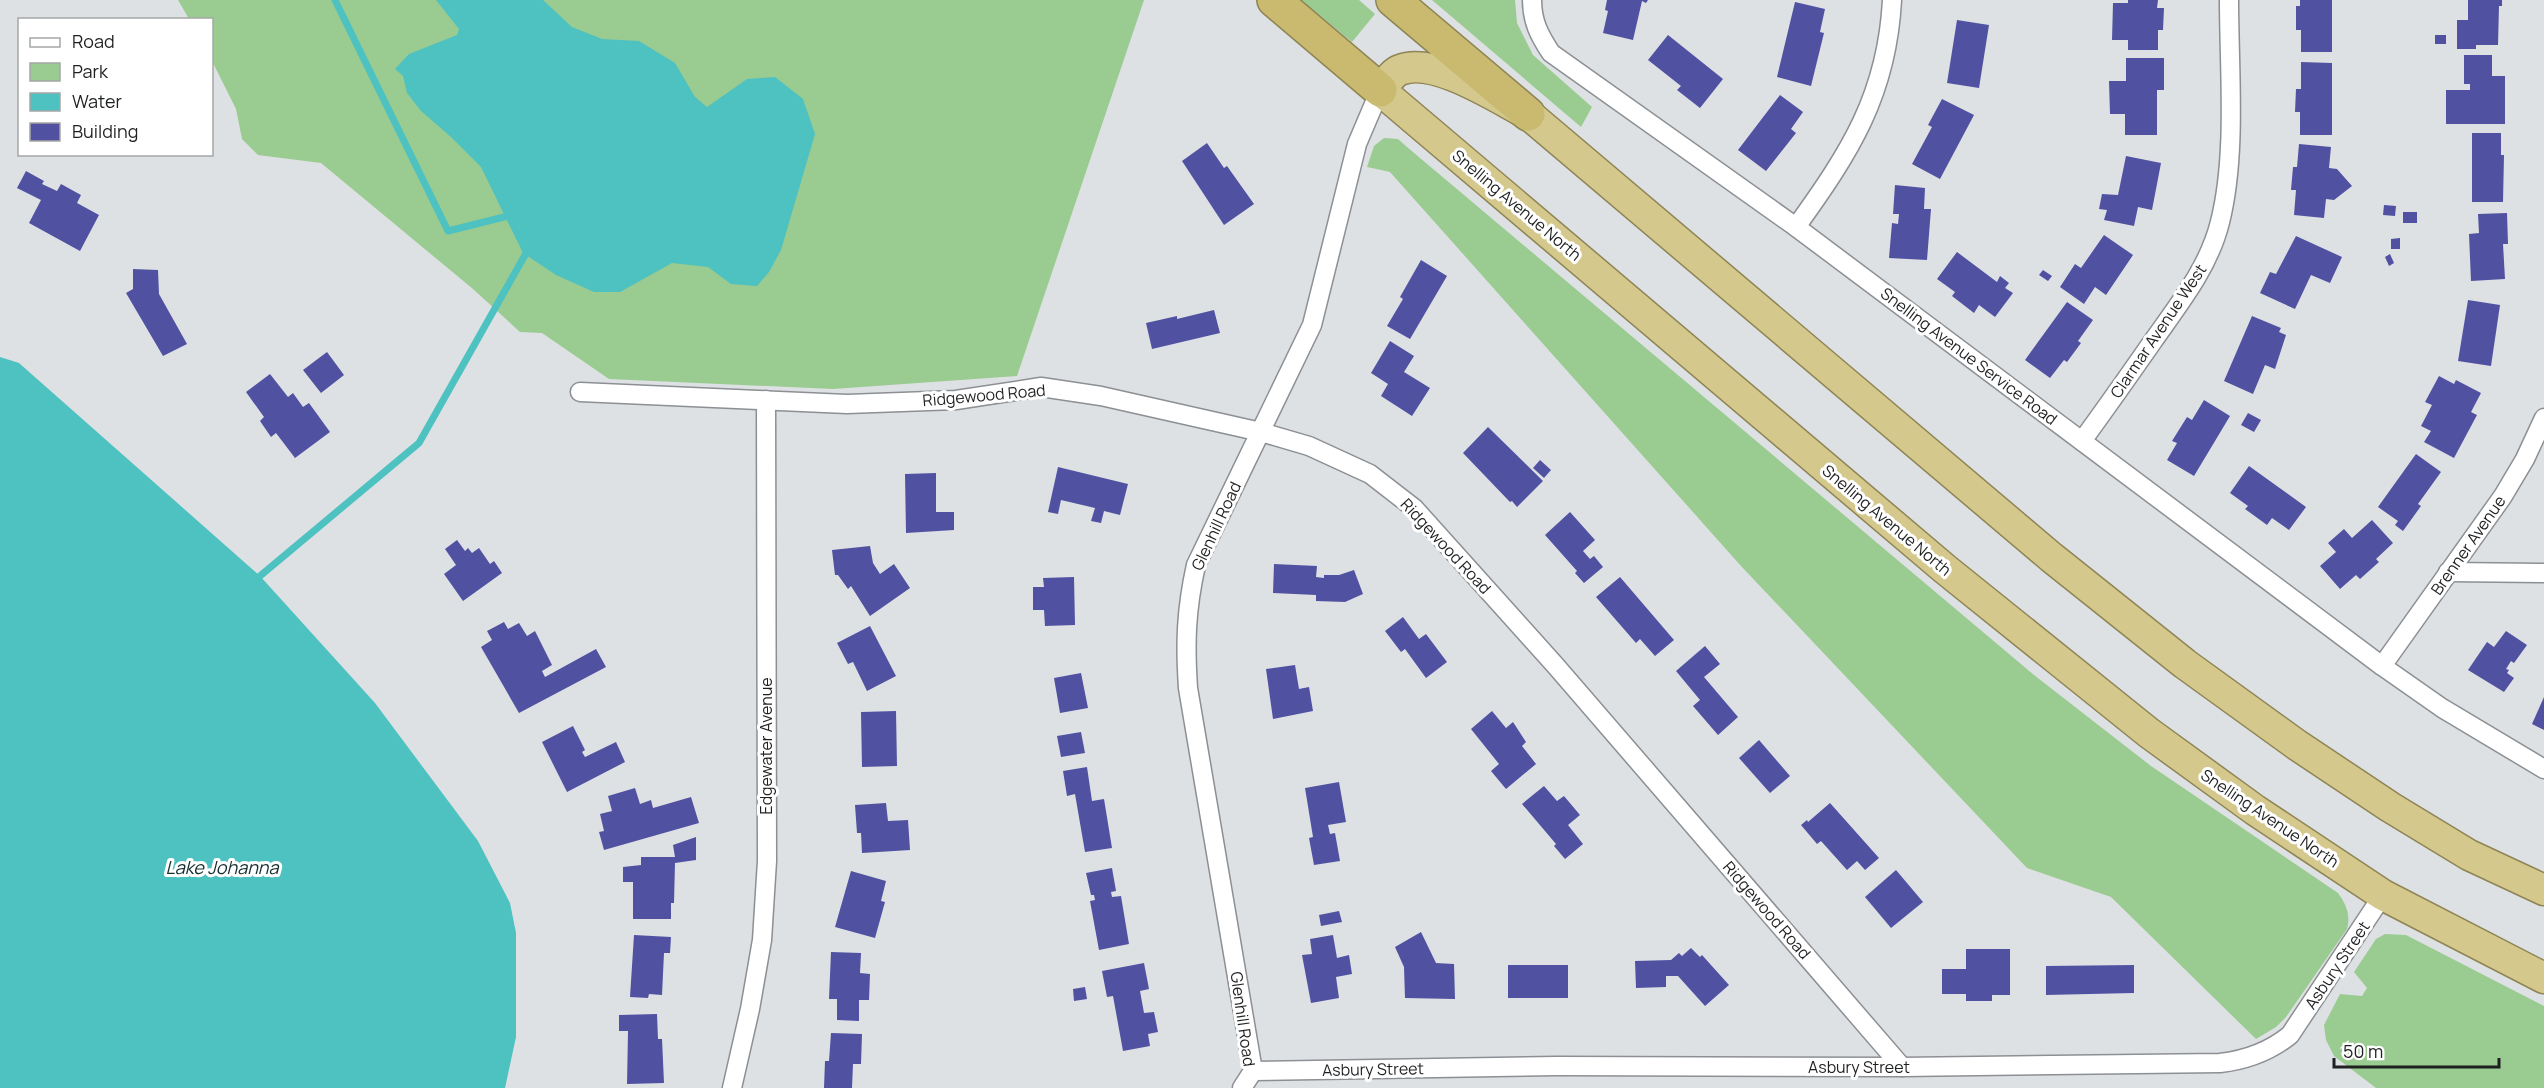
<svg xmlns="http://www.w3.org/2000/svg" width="2544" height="1088" font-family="Manrope,sans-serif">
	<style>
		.green { fill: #9acb90 }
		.water { fill: #4ec1c1 }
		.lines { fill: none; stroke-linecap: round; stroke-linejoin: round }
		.stream { stroke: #4ec1c1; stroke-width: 7 }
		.building { fill: #5151a2 }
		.minor-casing { stroke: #8c8f93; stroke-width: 21 }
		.trunk-casing { stroke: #8e8454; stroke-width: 33 }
		.motorway-casing { stroke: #8e8454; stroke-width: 36 }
		.minor { stroke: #fff; stroke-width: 18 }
		.trunk { stroke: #d4c88c; stroke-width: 30 }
		.motorway { stroke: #c9ba6f; stroke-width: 33 }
		.labels { text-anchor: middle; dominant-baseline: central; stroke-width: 6; stroke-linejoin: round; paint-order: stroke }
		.street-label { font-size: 16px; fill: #1f2021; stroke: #fff }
		.water-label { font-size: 18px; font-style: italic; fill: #162f2f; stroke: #fff }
	</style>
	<rect width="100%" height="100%" fill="#dde1e4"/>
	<!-- green -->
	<g class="green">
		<polygon points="178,0 1144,0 1017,376 833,389 609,379 542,333 520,332 473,289 321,163 258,155 242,139 236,109 212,61 212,20 189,19"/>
		<polygon points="1301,0 1359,0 1375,14 1352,42"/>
		<polygon points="1432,0 1515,0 1517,23 1533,55 1592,107 1581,127"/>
		<path d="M1384,138L1398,139L1407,147L2034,675L2151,766L2338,893C2346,904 2351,915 2347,929L2286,1017L2276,1027L2256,1039L2111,897L2027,868L1741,566L1390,172L1367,167L1374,146Z"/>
		<polygon points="2385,934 2406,935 2544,1006 2544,1088 2376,1088 2334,1056 2326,1040 2324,1025 2340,994 2362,996 2367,988 2354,972 2376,939"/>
	</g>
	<!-- water -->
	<g class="water">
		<polygon points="436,0 543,0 572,27 602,39 639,41 675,63 695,97 707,107 747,79 775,77 803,99 815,134 781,250 769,272 757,286 731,284 708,267 672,263 620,292 594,292 556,275 523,253 481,167 451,137 421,111 407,93 403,76 395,69 409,54 457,35 459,29"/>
		<polygon points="0,357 19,363 260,576 375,703 478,841 510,903 516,933 516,1037 505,1088 0,1088"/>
	</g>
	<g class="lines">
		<!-- stream -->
		<g class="stream">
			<polyline points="335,0 448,231 504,217"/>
			<polyline points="260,576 419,443 525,255"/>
		</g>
	</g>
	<!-- building -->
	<g class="building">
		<polygon points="1607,0 1648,0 1646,3 1642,1 1633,40 1603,33 1608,11 1605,10"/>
		<polygon points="2128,0 2158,0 2157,8 2164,8 2163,30 2158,30 2158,50 2128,50 2128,40 2112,40 2113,3 2128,3"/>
		<polygon points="2300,0 2332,0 2332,52 2301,52 2301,30 2296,30 2296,6 2300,6"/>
		<polygon points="2468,0 2502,0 2502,6 2499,6 2498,45 2476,45 2476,49 2457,49 2457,20 2468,20"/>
		<polygon points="1795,2 1825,9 1820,32 1824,33 1811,86 1777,77"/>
		<polygon points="1957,20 1989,25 1979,88 1947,83"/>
		<polygon points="1668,35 1723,79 1700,108 1677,90 1681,86 1648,60"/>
		<rect x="2435" y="35" width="11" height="9"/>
		<polygon points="2464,55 2492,55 2492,76 2505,76 2505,124 2446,124 2446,90 2470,90 2470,84 2464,84"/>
		<polygon points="2126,58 2164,58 2164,90 2157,90 2157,135 2125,135 2125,114 2110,114 2109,81 2126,81"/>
		<polygon points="2301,62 2332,63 2332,135 2300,135 2300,112 2295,112 2296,89 2301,89"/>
		<polygon points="1780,95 1803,112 1791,129 1796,133 1766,171 1738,150"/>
		<polygon points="1942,99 1974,115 1940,179 1912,164 1932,127 1928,125"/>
		<polygon points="2472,133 2501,133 2501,155 2504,155 2503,202 2472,202"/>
		<polygon points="1207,143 1224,168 1227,166 1254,204 1224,225 1182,161"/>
		<polygon points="2299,144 2331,147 2329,168 2337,169 2352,186 2334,200 2326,199 2324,218 2294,215 2296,190 2291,190 2293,167 2297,167"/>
		<polygon points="2126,156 2161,163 2152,210 2138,207 2134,226 2104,220 2107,210 2099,209 2102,194 2118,195"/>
		<polygon points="26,171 44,181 42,184 57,191 61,184 81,195 77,203 99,215 80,251 29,223 41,200 17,188"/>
		<polygon points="1895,185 1925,188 1924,209 1931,209 1927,260 1889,258 1892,223 1898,224 1899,214 1893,214"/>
		<polygon points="2384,205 2396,206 2395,216 2383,215"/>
		<rect x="2403" y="212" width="14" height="11"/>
		<polygon points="2507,213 2508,244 2503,244 2505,279 2471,281 2469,234 2479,233 2478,214"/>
		<polygon points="2104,235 2133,255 2106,295 2095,287 2084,304 2060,287 2075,264 2081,268"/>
		<polygon points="2296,236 2342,257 2330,283 2311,275 2295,309 2260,293 2270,272 2276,274"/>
		<polygon points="2400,238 2400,249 2391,249 2391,239"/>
		<polygon points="1957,252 1997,282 2000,276 2009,283 2005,288 2013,293 1995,317 1979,305 1974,313 1952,296 1955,292 1937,279"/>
		<polygon points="2390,254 2394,263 2389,266 2385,257"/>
		<polygon points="1421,260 1447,276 1410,339 1387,326 1403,299 1400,297"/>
		<polygon points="133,269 158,270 159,294 187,344 163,356 126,293 133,289"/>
		<polygon points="2043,270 2052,276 2048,281 2039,275"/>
		<polygon points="2468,300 2500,305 2491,366 2458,361"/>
		<polygon points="2067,302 2093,320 2078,341 2081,343 2067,362 2064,360 2050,378 2025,360"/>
		<polygon points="1214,310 1220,333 1152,349 1146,323 1177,316 1177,319"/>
		<polygon points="2252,316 2281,328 2279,332 2286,335 2275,369 2265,365 2253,394 2224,381"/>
		<polygon points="1390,341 1414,356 1404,372 1430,388 1412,416 1381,396 1388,384 1371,373"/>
		<polygon points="327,352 344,375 321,393 303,370"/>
		<polygon points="270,374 288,397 293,393 303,407 309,403 330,432 295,458 276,433 271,437 260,421 264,417 246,392"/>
		<polygon points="2439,376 2454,384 2456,380 2481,393 2471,412 2477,415 2454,458 2424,442 2431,431 2421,426 2432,405 2425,402"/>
		<polygon points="2204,400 2230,416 2194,476 2167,460 2177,443 2172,441 2187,417 2192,420"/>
		<polygon points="2248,413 2261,420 2254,432 2241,425"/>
		<polygon points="1488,427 1543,481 1517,507 1512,501 1510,502 1463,453"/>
		<polygon points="2416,454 2441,472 2418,504 2421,506 2403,531 2395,525 2398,521 2378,507"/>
		<polygon points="1540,460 1551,470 1544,478 1533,468"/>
		<polygon points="2249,466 2306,507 2289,530 2272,518 2267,525 2245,509 2248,506 2230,493"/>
		<polygon points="1058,467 1128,484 1120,515 1104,511 1101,523 1091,521 1095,508 1061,500 1058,514 1048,512"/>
		<polygon points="936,473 936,512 954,512 954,530 906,533 905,474"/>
		<polygon points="1570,512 1595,540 1583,551 1590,559 1594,556 1603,567 1584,583 1575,573 1577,571 1545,535"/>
		<polygon points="2372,520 2393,543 2376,559 2379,562 2360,579 2356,575 2340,589 2320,566 2336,552 2328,543 2344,529 2352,538"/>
		<polygon points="457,540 465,551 468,548 472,553 479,548 490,564 494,561 502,573 463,601 444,574 456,565 445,549"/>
		<polygon points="870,546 873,563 880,574 894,564 910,588 870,616 851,586 848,589 838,575 835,575 832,550"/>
		<polygon points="1274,564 1317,566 1316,577 1324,578 1324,575 1339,575 1354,570 1363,594 1345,602 1316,601 1316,595 1273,593"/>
		<polygon points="1074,577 1075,625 1045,626 1044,610 1033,610 1033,587 1044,587 1043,578"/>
		<polygon points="1620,577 1674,640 1655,656 1640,639 1636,643 1596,597"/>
		<polygon points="1403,617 1419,639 1426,634 1447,662 1426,678 1405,649 1401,652 1385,631"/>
		<polygon points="504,622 508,629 519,623 527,636 535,631 552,665 542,671 545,677 596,649 606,667 519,713 481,647 492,640 487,631"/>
		<polygon points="870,626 896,676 867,691 853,662 848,664 837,643"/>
		<polygon points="2506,631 2527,645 2514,663 2511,661 2506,669 2509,670 2507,673 2514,678 2504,692 2468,670 2487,642 2494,647"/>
		<polygon points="1705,646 1720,664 1704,677 1738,717 1718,735 1693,706 1700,700 1676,671"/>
		<polygon points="1295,665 1299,689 1309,687 1313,711 1273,719 1266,669"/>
		<polygon points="1081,673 1088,708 1060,713 1054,678"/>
		<polygon points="2544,697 2544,730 2532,724"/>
		<polygon points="896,711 897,766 862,767 861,712"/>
		<polygon points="1492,711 1506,728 1513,722 1526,742 1522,746 1536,764 1506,789 1491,771 1499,764 1471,729"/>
		<polygon points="573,726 585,750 582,752 585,757 616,742 625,762 567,792 542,742"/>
		<polygon points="1081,732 1085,753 1061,757 1057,736"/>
		<polygon points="1759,740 1790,776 1770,793 1739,758"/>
		<polygon points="1087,767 1092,801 1104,799 1112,848 1085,852 1075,794 1067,796 1063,771"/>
		<polygon points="1339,782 1346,822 1328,825 1330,834 1335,833 1340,861 1314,865 1309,838 1313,837 1305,788"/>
		<polygon points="1544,786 1557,801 1564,796 1580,815 1568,825 1583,844 1565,859 1554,846 1556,844 1522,804"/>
		<polygon points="635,788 640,804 651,800 653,808 691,797 699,823 604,850 599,832 604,831 600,814 612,811 608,796"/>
		<polygon points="886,803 888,821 908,820 910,850 862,853 861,833 857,833 855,805"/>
		<polygon points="1830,803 1879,858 1865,870 1857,861 1847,870 1821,841 1817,844 1801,825 1807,820 1808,822"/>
		<polygon points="696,837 696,860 675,863 674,903 671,903 671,919 633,919 633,882 623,882 623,867 641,865 641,857 675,857 673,845"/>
		<polygon points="1112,868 1116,891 1111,892 1112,897 1121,896 1129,944 1099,950 1090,901 1095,900 1094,895 1091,895 1086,873"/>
		<polygon points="1896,870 1923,902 1891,928 1865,897"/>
		<polygon points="851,871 886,881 881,901 885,902 875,938 835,927"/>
		<polygon points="1339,911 1342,922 1321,926 1319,915"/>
		<polygon points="1421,932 1436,963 1454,964 1455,999 1405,998 1404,967 1395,947"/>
		<polygon points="634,935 671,937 670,953 664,953 662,995 649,994 648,998 630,997"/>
		<polygon points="1333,935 1337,958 1349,955 1352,974 1336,977 1339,998 1311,1003 1302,955 1312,954 1310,939"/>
		<polygon points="1691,948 1700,957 1702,955 1729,985 1705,1006 1678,976 1666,976 1666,987 1636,988 1635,961 1671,960 1679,953 1682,956"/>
		<polygon points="1966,949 2010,949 2010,995 1992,995 1992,1001 1966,1001 1966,994 1942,994 1942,969 1966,969"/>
		<polygon points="831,952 861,953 860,973 870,974 869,1000 859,1000 859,1021 837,1020 837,999 829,999"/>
		<polygon points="1144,963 1149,989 1140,991 1144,1013 1154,1012 1158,1032 1148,1034 1150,1046 1123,1051 1113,996 1107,997 1102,971"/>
		<rect x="1508" y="965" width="60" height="33"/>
		<polygon points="2134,965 2134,993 2046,995 2046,966"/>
		<polygon points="1085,987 1087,999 1074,1001 1073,989"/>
		<polygon points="657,1014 658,1039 662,1039 664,1083 627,1084 628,1031 619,1031 619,1015"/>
		<polygon points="831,1033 862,1034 861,1064 853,1064 852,1088 824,1088 825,1061 829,1061"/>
	</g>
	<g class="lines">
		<defs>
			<g id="minor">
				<path d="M1532,0C1532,21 1539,35 1551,53L1796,227L2382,666L2442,708L2544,769"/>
				<path d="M1796,227C1850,152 1887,95 1892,0"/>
				<polyline points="580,392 847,404 956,400 1041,387 1101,396 1261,432 1309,446 1370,474 1414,508 1555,665 1902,1067"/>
				<path d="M2082,441C2106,408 2130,374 2153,341C2179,304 2209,267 2220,222C2237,154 2229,71 2229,0"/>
				<polyline points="2448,572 2544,573"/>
				<polyline points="2382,666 2503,496 2525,459 2544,418"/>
				<path d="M1253,1071L1557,1066L1902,1067L2220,1063C2247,1060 2269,1052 2290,1035L2383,895"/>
				<polyline points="732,1088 750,1009 762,940 767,861 766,400"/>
				<path d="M1242,1088L1253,1071L1188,688C1185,643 1186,610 1196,565L1312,325L1357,144L1380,90"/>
			</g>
			<path id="trunk" d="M2544,890L2469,855L2390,807L2297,745L2185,664L2051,557L1528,114C1497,98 1434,56 1400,70C1392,73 1386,84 1380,90L1945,569L2149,733L2255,810L2383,895L2544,978"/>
			<g id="motorway">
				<polyline points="1274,0 1380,90"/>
				<polyline points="1393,0 1528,114"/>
			</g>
		</defs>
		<!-- minor casing -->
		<use href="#minor" class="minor-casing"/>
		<!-- trunk casing -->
		<use href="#trunk" class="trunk-casing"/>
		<!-- motorway casing -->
		<use href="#motorway" class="motorway-casing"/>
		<!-- minor -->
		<use href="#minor" class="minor"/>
		<!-- trunk -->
		<use href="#trunk" class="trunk"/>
		<!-- motorway -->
		<use href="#motorway" class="motorway"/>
	</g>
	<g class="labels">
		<!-- street labels -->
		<g class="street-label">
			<text transform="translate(1517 205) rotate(40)">Snelling Avenue North</text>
			<text transform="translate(2158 331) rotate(-56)">Clarmar Avenue West</text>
			<text transform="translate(1969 356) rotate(37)">Snelling Avenue Service Road</text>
			<text transform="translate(984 395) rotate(-5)">Ridgewood Road</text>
			<text transform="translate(1887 520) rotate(40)">Snelling Avenue North</text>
			<text transform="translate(1216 526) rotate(-65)">Glenhill Road</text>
			<text transform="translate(2468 545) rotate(-55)">Brenner Avenue</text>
			<text transform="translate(1446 546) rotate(47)">Ridgewood Road</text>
			<text transform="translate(766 746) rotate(-90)">Edgewater Avenue</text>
			<text transform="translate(2270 818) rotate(34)">Snelling Avenue North</text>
			<text transform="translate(1767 910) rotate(49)">Ridgewood Road</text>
			<text transform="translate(2337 965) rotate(-56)">Asbury Street</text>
			<text transform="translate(1243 1019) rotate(82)">Glenhill Road</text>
			<text x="1859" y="1067">Asbury Street</text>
			<text transform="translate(1373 1069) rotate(-1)">Asbury Street</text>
		</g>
		<!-- water labels -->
		<g class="water-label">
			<text x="222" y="867">Lake Johanna</text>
		</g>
	</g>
	<!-- legend -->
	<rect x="18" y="18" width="195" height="138" fill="#ffffff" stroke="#a5a6a6" stroke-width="1.5"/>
	<rect x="30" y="38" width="30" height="9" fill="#ffffff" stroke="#a5a6a6" stroke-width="1.5"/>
	<text x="72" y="48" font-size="18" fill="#1f2021">Road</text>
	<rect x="30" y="63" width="30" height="18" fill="#9acb90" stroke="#a5a6a6" stroke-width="1.5"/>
	<text x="72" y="78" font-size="18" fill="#1f2021">Park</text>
	<rect x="30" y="93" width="30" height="18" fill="#4ec1c1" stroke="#a5a6a6" stroke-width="1.5"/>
	<text x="72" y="108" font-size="18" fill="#1f2021">Water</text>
	<rect x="30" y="123" width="30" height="18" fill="#5151a2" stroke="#a5a6a6" stroke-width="1.5"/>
	<text x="72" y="138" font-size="18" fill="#1f2021">Building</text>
	<!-- scale -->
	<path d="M2334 1058v9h165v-9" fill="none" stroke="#1f2021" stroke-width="3"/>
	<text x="2343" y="1058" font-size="18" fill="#1f2021" stroke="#ffffff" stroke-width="4.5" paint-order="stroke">50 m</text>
</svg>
